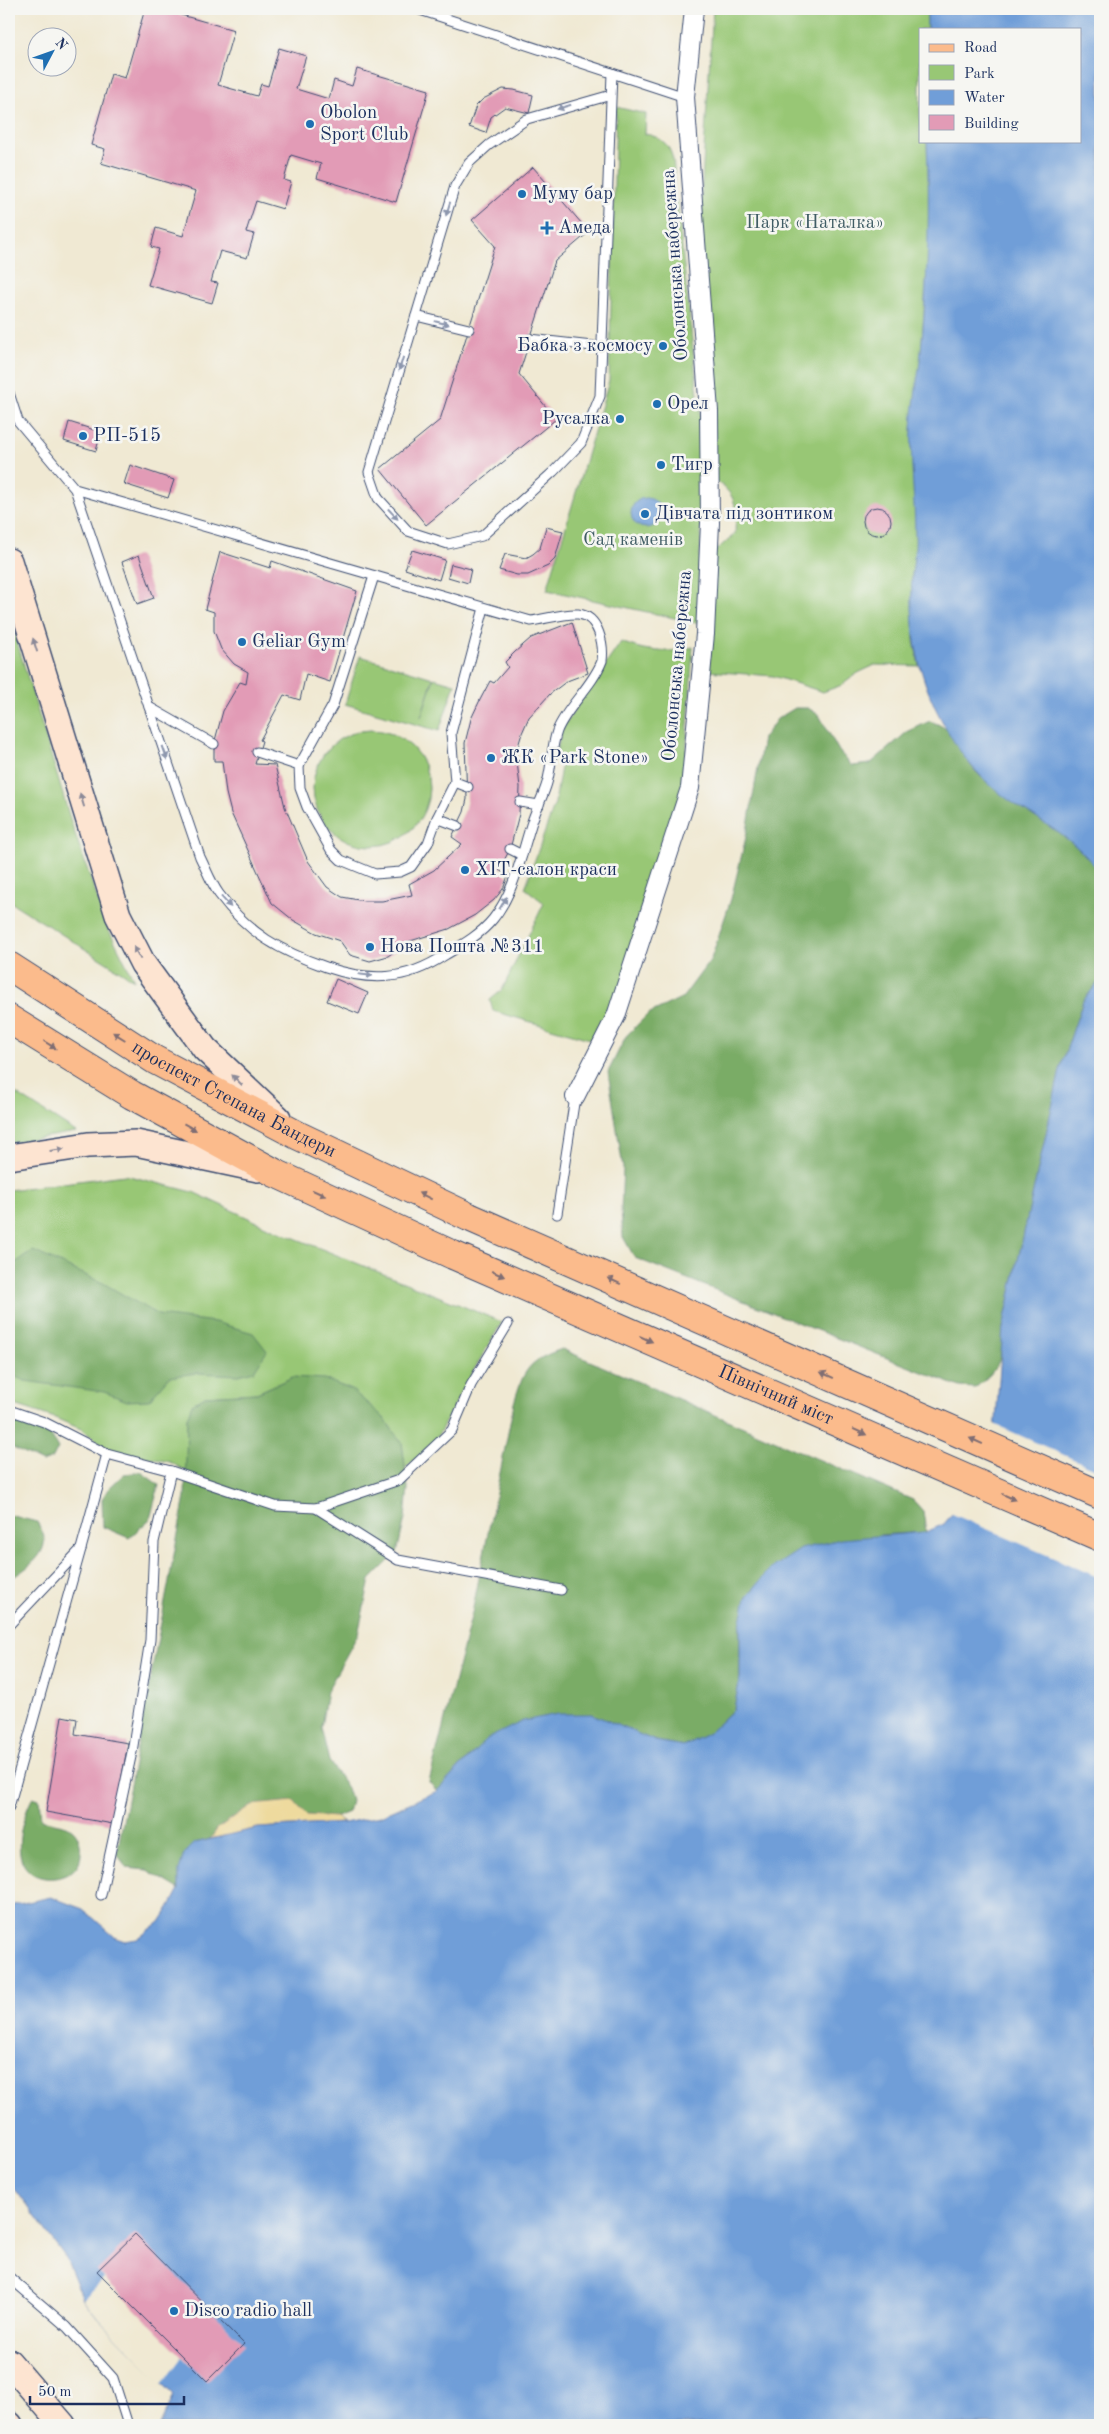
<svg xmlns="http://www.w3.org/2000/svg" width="1109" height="2434" font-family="'Old Standard TT',serif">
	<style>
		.green { fill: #98c775; stroke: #5a7b6a }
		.forest { fill: #7aac66; stroke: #4a6e62 }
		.sand { fill: #eeda9e; stroke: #84847e }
		.water { fill: #709ed8; stroke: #46669b }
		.pier { fill: #f0e9d3 }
		.building { fill: #e29bb6 }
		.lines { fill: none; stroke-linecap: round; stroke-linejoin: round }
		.lane-casing { stroke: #3b4b70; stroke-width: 11 }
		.street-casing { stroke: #3b4b70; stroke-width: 20 }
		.secondary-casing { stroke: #3b4b70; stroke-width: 28 }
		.primary-casing { stroke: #3b4b70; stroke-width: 30 }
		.lane { stroke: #fff; stroke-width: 9 }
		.street { stroke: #fff; stroke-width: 18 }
		.secondary { stroke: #fde4d1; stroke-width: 25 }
		.primary { stroke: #fbbb8c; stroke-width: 28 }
		.primary-bridge-casing { stroke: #3b4b70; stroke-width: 30; stroke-linecap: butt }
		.primary-bridge { stroke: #fbbb8c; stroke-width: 28 }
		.oneway { fill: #8d97ae }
		.oneway2 { fill: #8c8a98 }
		.oneway3 { fill: #806e73 }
		.poi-dot { fill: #1f6fb2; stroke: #f6f6f2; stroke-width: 2 }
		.labels { text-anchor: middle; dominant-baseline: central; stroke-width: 5; stroke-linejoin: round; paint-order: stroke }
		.poi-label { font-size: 19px; fill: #1b2f5e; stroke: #f6f6f2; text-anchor: start }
		.park-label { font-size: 19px; fill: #405d65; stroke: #f6f6f2 }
		.street-label { font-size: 19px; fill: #1b2f5e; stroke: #f6f6f2 }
	</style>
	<rect width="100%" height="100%" fill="#f6f6f2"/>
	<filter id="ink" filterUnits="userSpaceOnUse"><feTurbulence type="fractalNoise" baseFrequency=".02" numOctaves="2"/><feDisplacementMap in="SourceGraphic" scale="10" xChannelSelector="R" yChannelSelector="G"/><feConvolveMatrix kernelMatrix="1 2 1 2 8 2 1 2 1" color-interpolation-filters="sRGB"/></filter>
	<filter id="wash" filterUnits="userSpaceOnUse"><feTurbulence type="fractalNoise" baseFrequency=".0096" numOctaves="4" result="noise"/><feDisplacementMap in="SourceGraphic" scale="20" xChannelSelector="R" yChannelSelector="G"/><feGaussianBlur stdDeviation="1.12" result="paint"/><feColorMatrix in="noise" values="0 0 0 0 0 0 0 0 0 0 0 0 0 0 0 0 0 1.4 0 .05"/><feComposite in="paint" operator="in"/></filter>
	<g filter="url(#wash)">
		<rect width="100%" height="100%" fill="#f0e9d3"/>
		<!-- green -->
		<g class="green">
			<path d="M713,9H927V29H920V141H927L930,226L919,383L912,429L916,545L912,575L913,607L914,641L919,666L875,665L858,673L842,685L823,692L773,676L707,671L714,552L735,534C736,507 739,497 715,480L699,229Z"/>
			<path d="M616,107L646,114L645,134C680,139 675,173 672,200L677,201L702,432V514L697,623L547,590L609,381Z"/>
			<polygon points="9,615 72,825 107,926 134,980 9,901"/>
			<path d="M621,642C647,652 666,654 693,647L684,787L612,1019L593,1040L493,1011L490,1000L502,990L544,903L525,888L555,803L562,761L555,759L562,728Z"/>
			<polygon points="360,656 433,678 421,717 434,678 455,684 439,731 345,704"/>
			<circle cx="371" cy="788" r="58"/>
			<polygon points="9,1089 76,1132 9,1143"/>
			<polygon points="125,1175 193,1192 270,1228 502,1322 468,1380 436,1439 405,1469 402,1443 383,1417 293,1377 257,1393 205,1396 187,1418 187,1472 170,1462 109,1450 81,1429 55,1418 9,1403 9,1190"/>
		</g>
		<!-- forest -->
		<g class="forest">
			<path d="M795,708H808L819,715L839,751L852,766L870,764L907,732L930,721C936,723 943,726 947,730C959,745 966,763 980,776C1017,811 1073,830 1100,875V980L1083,1001L1061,1066L1003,1328C1001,1361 1002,1366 975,1388L960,1387L635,1258L623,1237L621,1210L623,1168L608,1072L626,1036L648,1014L683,997L711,959L731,899L746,837L763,738L777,719Z"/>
			<polygon points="33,1251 103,1283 158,1315 215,1322 253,1333 267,1351 254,1371 238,1375 198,1373 169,1377 149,1400 127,1401 104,1392 25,1381 9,1374 9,1267"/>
			<path d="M562,1349L913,1500L923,1511L926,1532L878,1535L740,1626V1678L734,1709L708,1734L683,1746L655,1741L592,1714L472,1754L437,1791L429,1782L472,1613L514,1403C524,1370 527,1361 562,1349Z"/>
			<polygon points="293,1377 324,1379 352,1390 383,1417 402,1443 408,1488 405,1518 397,1553 370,1580 358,1634 327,1691 321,1727 329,1761 347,1788 351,1801 348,1812 336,1817 306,1815 218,1828 210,1839 195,1843 179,1870 179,1889 147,1870 126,1868 117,1853 185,1497 187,1418 192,1404 205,1396 257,1393"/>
			<polygon points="18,1418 50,1434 58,1448 53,1458 42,1462 9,1446 9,1419"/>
			<polygon points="141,1472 159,1485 150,1519 129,1538 103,1527 102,1499 108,1489 124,1474"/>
			<path d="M9,1515L37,1522C39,1526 43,1532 44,1536C48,1557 22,1571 9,1580Z"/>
			<path d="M33,1797L39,1799L41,1819C51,1824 65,1823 73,1830C79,1836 80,1843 81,1851C83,1880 37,1888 24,1865C13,1847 24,1814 33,1797Z"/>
		</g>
		<!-- sand -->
		<polygon class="sand" points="294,1801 306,1815 336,1817 344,1823 258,1828 210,1839 218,1828 251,1805"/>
		<!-- water -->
		<g class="water">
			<path d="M927,9H1100V875C1079,839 1039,822 1006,798C981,780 961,756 946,728C917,678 910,633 912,576C913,562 916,549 915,535C915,500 910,465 912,429C913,401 920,370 922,340C928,274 930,208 927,141H1080V29H927Z"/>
			<circle cx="646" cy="513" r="15"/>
			<polygon points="1100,980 1100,2425 160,2425 174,2395 99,2319 83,2299 66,2258 9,2181 9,1906 51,1897 83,1909 116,1938 125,1941 137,1939 160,1922 170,1906 179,1889 179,1870 184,1854 195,1843 258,1828 344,1823 380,1816 437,1791 487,1739 523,1721 558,1714 592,1714 655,1741 683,1746 708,1734 734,1709 740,1678 740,1626 746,1598 769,1570 801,1549 841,1539 926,1532 944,1524 972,1489 995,1432 1003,1328 1061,1066 1083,1001"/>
		</g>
		<!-- pier -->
		<g class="pier">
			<polygon points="994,1424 1100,1471 1100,1578 950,1513 970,1488 993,1431"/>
			<polygon points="135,2234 244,2344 207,2381 182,2357 162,2384 99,2319 83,2299 104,2279 97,2271"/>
		</g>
		<g id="blocks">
			<!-- building -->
			<g class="building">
				<polygon points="145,9 160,9 234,30 218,85 257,96 261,84 268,86 279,48 306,56 296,89 329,99 334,80 352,86 357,69 429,90 396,202 317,178 321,164 291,155 284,180 291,182 283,209 256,201 246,232 254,234 247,258 220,251 211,282 218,283 212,303 148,285 159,249 151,247 156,228 183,236 196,191 101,163 105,149 91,145 111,74 125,78"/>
				<polygon points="503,89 514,90 533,95 529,113 505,107 491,117 486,133 469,127 476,106 483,99"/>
				<polygon points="533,167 589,232 555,261 519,374 556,419 426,525 380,469 440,420 495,246 472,220"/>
				<polygon points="69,422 101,432 96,451 64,441"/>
				<polygon points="130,465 174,480 168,498 124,484"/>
				<circle cx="877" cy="521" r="14"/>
				<polygon points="546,527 563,531 555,559 548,566 528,575 517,575 499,570 505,554 526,558 533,554 540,548"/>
				<polygon points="412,550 445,560 439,580 405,569"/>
				<polygon points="220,552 270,568 272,561 357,591 330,682 306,674 300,700 284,695 260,740 262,741 255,764 275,765 285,807 308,861 327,887 342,897 364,901 382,901 412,895 409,884 434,870 462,844 452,837 464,812 467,799 465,743 471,719 480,700 490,681 494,683 508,667 505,662 515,652 531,638 572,622 588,673 567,681 550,694 529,717 522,733 516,753 520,787 519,814 510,849 499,870 508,876 503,889 494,900 475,915 449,929 407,942 388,956 370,961 350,955 340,941 316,933 293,920 272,903 231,813 226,793 222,761 214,761 214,744 223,711 240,682 246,684 248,672 234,664 221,649 214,631 214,612 205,609"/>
				<polygon points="139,555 154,598 137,604 122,562"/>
				<polygon points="451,564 471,569 468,583 448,577"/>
				<polygon points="336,979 368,993 359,1014 327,1001"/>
				<polygon points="62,1716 77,1719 75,1734 128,1743 113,1824 46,1812"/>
				<polygon points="135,2234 244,2344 207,2381 97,2271"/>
			</g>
		</g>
	</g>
	<g filter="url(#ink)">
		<use href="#blocks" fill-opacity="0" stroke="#3b4b70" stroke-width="1"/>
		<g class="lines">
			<defs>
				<g id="lane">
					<polyline points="417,9 685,97"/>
					<polyline points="611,95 527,119 489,145 469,163 455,186 369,472 378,498 408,531 448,544 482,536 553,472 581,443 600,396 612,73"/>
					<polyline points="416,316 469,329"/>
					<polyline points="530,339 601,347"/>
					<path d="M9,393L18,421L75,489L200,857C206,869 211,883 219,894C249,934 280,951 326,967C370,982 406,981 445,955C462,945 480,935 493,919C514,893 521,856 531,825C535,811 543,797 547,783C552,766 551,748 557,731C567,706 592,687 602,661C604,645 599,616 578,614C564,613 546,619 531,621L75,489"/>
					<polyline points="149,707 214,744"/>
					<polyline points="257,752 299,766 300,788 307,807 331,850 341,860 375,874 400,872 411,867 428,843 437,818 455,782 451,733 484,608"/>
					<polyline points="299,766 333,705 374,576"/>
					<polyline points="455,782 468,787"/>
					<polyline points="520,802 539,805"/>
					<polyline points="437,818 458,826"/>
					<polyline points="510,849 522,855"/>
					<polyline points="557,1214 575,1097"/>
					<polyline points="9,1410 44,1422 107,1454 171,1471 275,1506 316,1508 399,1480 452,1430 471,1385 508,1324"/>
					<polyline points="316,1508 398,1560 561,1590"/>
					<polyline points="9,1625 81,1549 107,1454"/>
					<polyline points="9,1807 81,1549"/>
					<polyline points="101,1895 132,1752 150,1640 154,1542 171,1471"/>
					<polyline points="9,2277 67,2327 113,2378 128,2425"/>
				</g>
				<polyline id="street" points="575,1097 616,1016 690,788 705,634 710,523 709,411 685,97 694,9"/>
				<g id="secondary">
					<polyline points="9,561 118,915 143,964 205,1049 278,1118"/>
					<polyline points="9,1157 88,1145 136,1143 258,1169"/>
					<polyline points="9,2362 63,2425"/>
					<polyline points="9,2424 10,2425"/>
				</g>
				<g id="primary">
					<path id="s1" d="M9,966L155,1060L299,1136L469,1217"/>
					<polyline points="9,1019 132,1095 275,1173 453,1255"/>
				</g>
			</defs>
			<!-- lane casing -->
			<use href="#lane" class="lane-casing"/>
			<!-- street casing -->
			<use href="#street" class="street-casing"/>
			<!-- secondary casing -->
			<use href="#secondary" class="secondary-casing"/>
			<!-- primary casing -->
			<use href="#primary" class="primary-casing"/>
			<!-- lane -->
			<use href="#lane" class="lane"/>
			<!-- street -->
			<use href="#street" class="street"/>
			<!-- secondary -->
			<use href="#secondary" class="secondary"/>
			<!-- primary -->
			<use href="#primary" class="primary"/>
			<defs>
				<g id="primary-bridge">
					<polyline points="469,1217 1100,1495"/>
					<path id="s2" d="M453,1255L1100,1537"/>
				</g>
			</defs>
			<!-- primary-bridge casing -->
			<use href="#primary-bridge" class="primary-bridge-casing"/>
			<!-- primary-bridge -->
			<use href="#primary-bridge" class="primary-bridge"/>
		</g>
		<!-- one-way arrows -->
		<defs><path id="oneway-solid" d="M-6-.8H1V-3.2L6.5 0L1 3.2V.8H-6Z" transform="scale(1.25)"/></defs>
		<g class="oneway">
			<use href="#oneway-solid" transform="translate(564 107) rotate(163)"/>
			<use href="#oneway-solid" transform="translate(448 209) rotate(107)"/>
			<use href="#oneway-solid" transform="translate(442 323) rotate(14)"/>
			<use href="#oneway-solid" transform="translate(401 364) rotate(107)"/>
			<use href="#oneway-solid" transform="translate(393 514) rotate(47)"/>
			<use href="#oneway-solid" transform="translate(165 753) rotate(71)"/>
			<use href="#oneway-solid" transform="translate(226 902) rotate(48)"/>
			<use href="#oneway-solid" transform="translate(503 903) rotate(-59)"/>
			<use href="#oneway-solid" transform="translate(366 975) rotate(6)"/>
		</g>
		<g class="oneway2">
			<use href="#oneway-solid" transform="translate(35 645) rotate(-107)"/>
			<use href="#oneway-solid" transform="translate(82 800) rotate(-107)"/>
			<use href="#oneway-solid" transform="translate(137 953) rotate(-118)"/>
			<use href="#oneway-solid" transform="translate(237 1080) rotate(-135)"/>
			<use href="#oneway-solid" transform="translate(57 1150) rotate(-8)"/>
		</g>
		<g class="oneway3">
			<use href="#oneway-solid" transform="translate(119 1036) rotate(-148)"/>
			<use href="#oneway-solid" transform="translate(50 1045) rotate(32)"/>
			<use href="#oneway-solid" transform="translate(190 1127) rotate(29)"/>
			<use href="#oneway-solid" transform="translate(319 1193) rotate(25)"/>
			<use href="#oneway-solid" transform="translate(425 1196) rotate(-154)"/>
			<use href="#oneway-solid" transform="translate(498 1274) rotate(24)"/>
			<use href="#oneway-solid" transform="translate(614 1281) rotate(-156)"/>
			<use href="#oneway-solid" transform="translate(646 1339) rotate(24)"/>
			<use href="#oneway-solid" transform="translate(827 1375) rotate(-156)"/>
			<use href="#oneway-solid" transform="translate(860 1432) rotate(24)"/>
			<use href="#oneway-solid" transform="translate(976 1441) rotate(-156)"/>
			<use href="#oneway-solid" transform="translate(1009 1497) rotate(24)"/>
		</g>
	</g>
	<!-- markers -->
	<g class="poi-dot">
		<circle cx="310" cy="124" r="5"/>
		<circle cx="522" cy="194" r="5"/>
		<path d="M544.5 220.5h5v5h5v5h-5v5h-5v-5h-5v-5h5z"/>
		<circle cx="663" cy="346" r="5"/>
		<circle cx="657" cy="404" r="5"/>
		<circle cx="620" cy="419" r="5"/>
		<circle cx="83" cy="436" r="5"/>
		<circle cx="661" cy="465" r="5"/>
		<circle cx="645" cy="514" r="5"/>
		<circle cx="242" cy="642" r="5"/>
		<circle cx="491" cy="758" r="5"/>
		<circle cx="465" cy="870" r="5"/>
		<circle cx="370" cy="947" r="5"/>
		<circle cx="174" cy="2311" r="5"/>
	</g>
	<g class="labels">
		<!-- poi labels -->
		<g class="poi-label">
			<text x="320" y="113">Obolon<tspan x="320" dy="22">Sport Club</tspan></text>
			<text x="532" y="194">Муму бар</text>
			<text x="558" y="228">Амеда</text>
			<text x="653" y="346" text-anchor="end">Бабка з космосу</text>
			<text x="667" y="404">Орел</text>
			<text x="610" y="419" text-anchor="end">Русалка</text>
			<text x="93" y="436">РП-515</text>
			<text x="671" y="465">Тигр</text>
			<text x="655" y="514">Дівчата під зонтиком</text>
			<text x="252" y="642">Geliar Gym</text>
			<text x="501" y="758">ЖК «Park Stone»</text>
			<text x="475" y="870">ХІТ-салон краси</text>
			<text x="380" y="947">Нова Пошта №311</text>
			<text x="184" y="2311">Disco radio hall</text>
		</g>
		<!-- park labels -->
		<g class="park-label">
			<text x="815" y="223">Парк «Наталка»</text>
			<text x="633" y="540">Сад каменів</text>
		</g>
		<!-- street labels -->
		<g class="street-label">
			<text transform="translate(676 265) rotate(-94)">Оболонська набережна</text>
			<text transform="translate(678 666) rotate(-85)">Оболонська набережна</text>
			<text stroke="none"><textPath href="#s1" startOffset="262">проспект Степана Бандери</textPath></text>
			<text stroke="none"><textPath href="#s2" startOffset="352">Північний міст</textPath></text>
		</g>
	</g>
	<!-- margin -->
	<rect width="1109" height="2434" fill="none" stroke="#f6f6f2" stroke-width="30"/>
	<!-- legend -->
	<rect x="919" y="28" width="162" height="115" fill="#f6f6f2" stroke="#9ea6b7"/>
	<rect x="929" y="44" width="25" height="8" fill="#fbbb8c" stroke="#9ea6b7"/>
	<text x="964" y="52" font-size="15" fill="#1b2f5e">Road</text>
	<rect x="929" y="65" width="25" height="15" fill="#98c775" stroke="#9ea6b7"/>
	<text x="964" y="78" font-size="15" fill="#1b2f5e">Park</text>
	<rect x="929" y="90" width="25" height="15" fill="#709ed8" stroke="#9ea6b7"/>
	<text x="964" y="102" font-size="15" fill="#1b2f5e">Water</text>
	<rect x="929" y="115" width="25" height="15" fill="#e29bb6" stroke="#9ea6b7"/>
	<text x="964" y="128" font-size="15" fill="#1b2f5e">Building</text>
	<!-- north arrow -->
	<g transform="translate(52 52) rotate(49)"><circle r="24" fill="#f6f6f2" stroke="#9ea6b7"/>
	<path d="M0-4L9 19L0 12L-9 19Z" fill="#1f6fb2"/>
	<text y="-8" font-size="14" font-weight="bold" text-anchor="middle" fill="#1b2f5e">N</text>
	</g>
	<!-- scale -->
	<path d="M30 2396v8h154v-8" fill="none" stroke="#1b2f5e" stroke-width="2.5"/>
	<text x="38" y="2396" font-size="15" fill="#1b2f5e" stroke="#f6f6f2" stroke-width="4" paint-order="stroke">50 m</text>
</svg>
